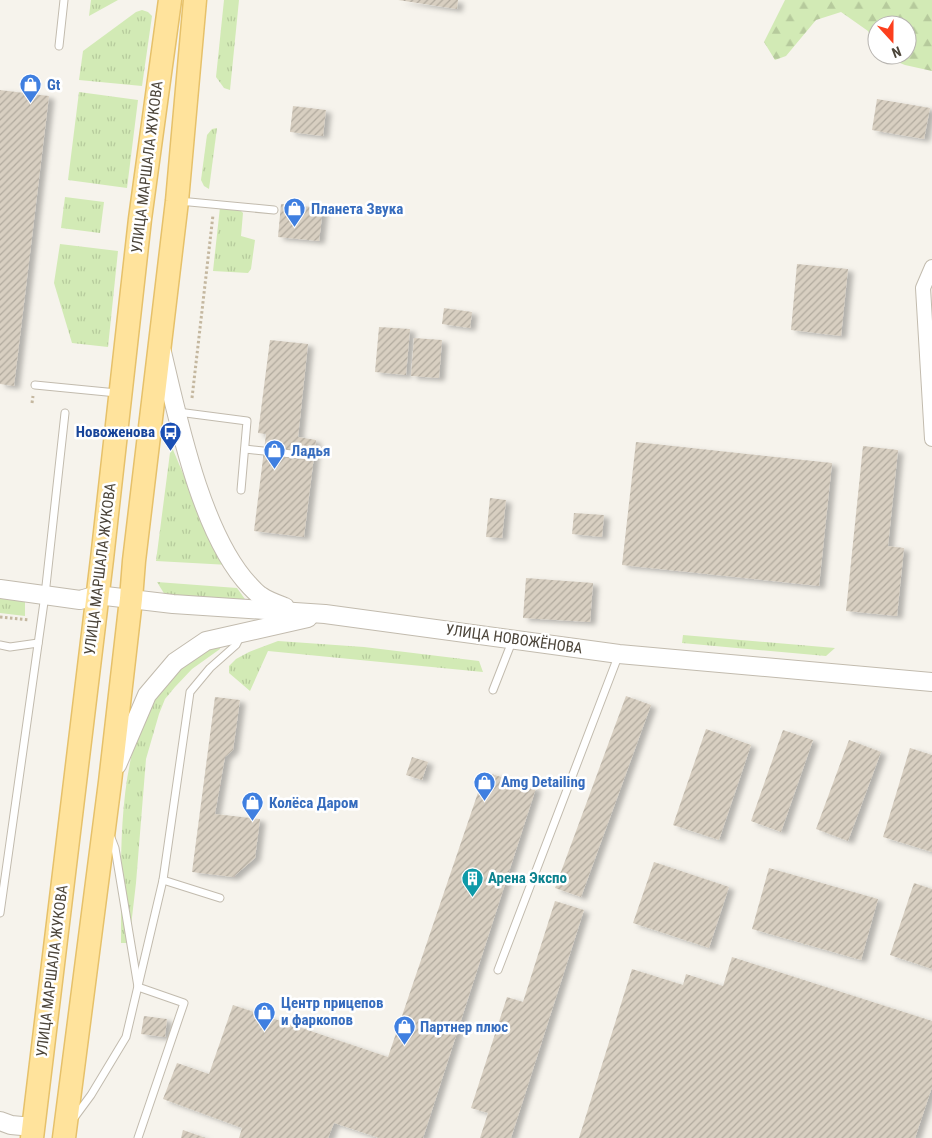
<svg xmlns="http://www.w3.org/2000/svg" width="932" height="1138" font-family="'Roboto Condensed',sans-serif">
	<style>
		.grass { fill: url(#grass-tufts) }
		.forest { fill: url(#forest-firs) }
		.building { fill: url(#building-hatch); filter: url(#shadow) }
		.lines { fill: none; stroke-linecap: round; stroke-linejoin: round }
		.service-casing { stroke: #c2bbae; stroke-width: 9 }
		.minor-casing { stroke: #c2bbae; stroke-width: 16 }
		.tertiary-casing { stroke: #c2bbae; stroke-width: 20 }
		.primary-casing { stroke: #e6c16a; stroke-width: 25 }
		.path { stroke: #c4b79f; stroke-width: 3; stroke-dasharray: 2.5 2.5; stroke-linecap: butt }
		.service { stroke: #fff; stroke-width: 7 }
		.minor { stroke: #fff; stroke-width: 14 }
		.tertiary { stroke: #fff; stroke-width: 18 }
		.primary { stroke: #ffe39c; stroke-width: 22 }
		.labels { text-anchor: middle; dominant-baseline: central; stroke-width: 5; stroke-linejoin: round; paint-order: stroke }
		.shop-label { font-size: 15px; font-weight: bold; fill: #366cbe; stroke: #fff; text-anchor: start }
		.street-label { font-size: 15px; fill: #4b4439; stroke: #fff }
		.transit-label { font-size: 15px; font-weight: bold; fill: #164399; stroke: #fff; text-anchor: end }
		.culture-label { font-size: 15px; font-weight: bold; fill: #0d838f; stroke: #fff; text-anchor: start }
	</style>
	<defs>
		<pattern id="grass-tufts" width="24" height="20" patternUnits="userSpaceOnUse" patternTransform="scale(1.25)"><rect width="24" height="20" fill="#d2eab5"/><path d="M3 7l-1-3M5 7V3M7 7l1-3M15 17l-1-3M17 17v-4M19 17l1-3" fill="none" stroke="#b6ca9c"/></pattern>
		<pattern id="forest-firs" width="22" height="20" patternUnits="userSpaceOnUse" patternTransform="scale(1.25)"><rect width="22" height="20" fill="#d2eab5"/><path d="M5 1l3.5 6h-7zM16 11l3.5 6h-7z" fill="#b6ca9c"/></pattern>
		<pattern id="building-hatch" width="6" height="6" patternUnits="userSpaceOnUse" patternTransform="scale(1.25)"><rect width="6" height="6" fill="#d8cfc1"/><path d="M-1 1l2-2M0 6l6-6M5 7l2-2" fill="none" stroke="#b1aa9e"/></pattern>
		<filter id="shadow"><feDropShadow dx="5.5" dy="3" stdDeviation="2.5" flood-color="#0004"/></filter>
	</defs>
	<rect width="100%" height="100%" fill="#f6f3ec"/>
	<!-- grass -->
	<g class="grass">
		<polygon points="91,0 118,0 89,16"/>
		<polygon points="224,0 239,0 230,90 224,88 216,77"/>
		<polygon points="142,10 148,12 152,16 142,86 79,80 83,51 136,12"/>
		<polygon points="79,92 138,100 127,188 68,180"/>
		<polygon points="217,128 209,189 204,186 201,180 207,135 212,129"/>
		<polygon points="65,197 104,202 100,233 61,228"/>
		<polygon points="220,207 239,209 243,213 241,236 255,240 251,269 248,273 213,271"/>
		<polygon points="60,244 118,251 108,347 72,343 54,283"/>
		<polygon points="171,445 206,528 229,565 156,561"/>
		<polygon points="157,582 237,588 247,602 165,595"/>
		<polygon points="0,595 25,599 25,616 0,613"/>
		<polygon points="683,635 835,648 826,656 682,643"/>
		<polygon points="278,641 364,647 479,661 483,672 268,651 250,691 229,673 229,666 236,659 249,652"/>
		<path d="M221,643L220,649L192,669L175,687L165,699L159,714L146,759L136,883L129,943H121C122,858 111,725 180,664C189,656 209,649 221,643Z"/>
	</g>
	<!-- forest -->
	<polygon class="forest" points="785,0 932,0 932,71 905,65 880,55 907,55 907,25 877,25 877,50 868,31 841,12 816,20 786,56 775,60 764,42"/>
	<!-- building -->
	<g class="building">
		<polygon points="398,0 458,0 457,9"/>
		<polygon points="0,90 49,96 14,386 0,384"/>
		<polygon points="877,99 930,108 924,139 872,130"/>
		<polygon points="293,106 326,110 323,136 290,132"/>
		<polygon points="281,204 323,208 319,241 278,237"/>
		<polygon points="797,264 848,269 841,336 791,330"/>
		<polygon points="444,308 472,312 470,328 442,324"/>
		<polygon points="379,327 410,329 406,375 375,372"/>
		<polygon points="414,338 442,340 439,378 411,376"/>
		<polygon points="270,340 308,344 298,437 316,440 304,537 254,531 266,434 258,433"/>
		<polygon points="636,442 832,463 819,586 622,565"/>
		<polygon points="863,446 898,450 888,546 904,548 897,616 846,611"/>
		<polygon points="490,498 506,500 502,538 486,537"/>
		<polygon points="574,513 604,515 602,537 572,534"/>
		<polygon points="526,578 593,583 590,622 523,618"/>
		<polygon points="626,696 651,705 581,897 555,888"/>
		<polygon points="215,697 240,700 233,750 225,757 215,814 260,819 255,858 233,877 192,872"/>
		<polygon points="706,729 751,745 719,840 673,825"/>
		<polygon points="783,730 813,740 781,832 751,821"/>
		<polygon points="849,740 881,752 848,841 816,829"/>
		<polygon points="910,748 932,755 932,809 931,813 932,814 932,852 883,837"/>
		<polygon points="412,757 428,762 422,780 406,775"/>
		<polygon points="485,772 536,788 423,1138 379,1138 334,1123 328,1138 239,1138 242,1128 163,1099 177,1063 209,1074 233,1005 388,1057"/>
		<polygon points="654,862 729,887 709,948 633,923"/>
		<polygon points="769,868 878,899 861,960 752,929"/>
		<polygon points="914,883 932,889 932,969 890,955"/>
		<polygon points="555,901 584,910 511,1138 480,1138 488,1113 471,1108 507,997 523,1002"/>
		<polygon points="732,957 932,1021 932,1087 915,1138 579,1138 632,969 683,985 686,974 723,986"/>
		<polygon points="144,1016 167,1019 165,1037 141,1034"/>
		<polygon points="183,1130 206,1138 181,1138"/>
	</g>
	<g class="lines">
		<defs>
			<g id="service">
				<polyline points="59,46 64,0"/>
				<polyline points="179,201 274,210"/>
				<polyline points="35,385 117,393"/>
				<polyline points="178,412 247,421 241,490"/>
				<polyline points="245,449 311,456"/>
				<polyline points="0,645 10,647 38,643"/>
				<polyline points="493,690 513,639"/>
				<polyline points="110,835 115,848 138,987 184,1003 138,1138"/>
				<polyline points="163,880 220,898"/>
				<polyline points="0,913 45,595 65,413"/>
				<polyline points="498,970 619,654"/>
				<polyline points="74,1118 91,1095 126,1037 163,880 190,692 210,668 236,645 241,635"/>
			</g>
			<polyline id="minor" points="932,267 923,288 932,439"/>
			<g id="tertiary">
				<path d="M162,352C178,420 202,536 250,586C253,589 257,594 261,596C268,601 277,604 285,607"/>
				<polyline points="0,589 80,600 97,595 173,604 325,614 619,654 932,682"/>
				<polyline points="117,765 147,695 175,662 206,641 308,618"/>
				<polyline points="0,1121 11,1125 33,1127"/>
			</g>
			<g id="primary">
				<polyline points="32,1138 102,559 140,219 170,0"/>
				<polyline points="64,1138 110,782 131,599 134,561 177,201 195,0"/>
			</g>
		</defs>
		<!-- service casing -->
		<use href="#service" class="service-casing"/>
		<!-- minor casing -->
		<use href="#minor" class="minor-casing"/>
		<!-- tertiary casing -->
		<use href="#tertiary" class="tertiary-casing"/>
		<!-- primary casing -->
		<use href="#primary" class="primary-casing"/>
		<!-- path -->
		<g class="path">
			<polyline points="192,398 213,215"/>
			<polyline points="32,403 33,396"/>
			<polyline points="0,617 29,620"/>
		</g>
		<!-- service -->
		<use href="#service" class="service"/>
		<!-- minor -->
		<use href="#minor" class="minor"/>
		<!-- tertiary -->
		<use href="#tertiary" class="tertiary"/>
		<!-- primary -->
		<use href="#primary" class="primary"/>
	</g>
	<!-- icons -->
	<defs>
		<symbol id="shop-pin" viewBox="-11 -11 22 30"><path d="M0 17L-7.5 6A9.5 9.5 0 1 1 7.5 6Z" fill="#3f7fe0" stroke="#fff"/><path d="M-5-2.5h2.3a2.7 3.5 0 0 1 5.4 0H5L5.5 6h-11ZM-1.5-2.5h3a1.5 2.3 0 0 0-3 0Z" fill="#fff"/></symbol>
		<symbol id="bus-pin" viewBox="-11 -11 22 30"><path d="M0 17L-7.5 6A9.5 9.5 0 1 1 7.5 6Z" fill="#1a4fb4" stroke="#fff"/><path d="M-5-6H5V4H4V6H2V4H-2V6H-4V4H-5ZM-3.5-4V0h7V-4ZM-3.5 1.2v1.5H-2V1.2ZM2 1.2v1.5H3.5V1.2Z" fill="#fff"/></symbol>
		<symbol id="building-pin" viewBox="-11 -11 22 30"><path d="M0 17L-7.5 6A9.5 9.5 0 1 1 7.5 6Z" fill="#0f9aa8" stroke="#fff"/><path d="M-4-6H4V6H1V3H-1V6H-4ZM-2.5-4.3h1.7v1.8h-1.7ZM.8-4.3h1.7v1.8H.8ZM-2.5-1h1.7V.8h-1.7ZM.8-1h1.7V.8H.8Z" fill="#fff"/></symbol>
	</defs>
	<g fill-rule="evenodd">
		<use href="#shop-pin" x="18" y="72" width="25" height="34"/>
		<use href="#shop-pin" x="282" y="196" width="25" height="34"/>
		<use href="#bus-pin" x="158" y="420" width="25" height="34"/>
		<use href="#shop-pin" x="262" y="438" width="25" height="34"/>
		<use href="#shop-pin" x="472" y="770" width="25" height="34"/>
		<use href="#shop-pin" x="240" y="790" width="25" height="34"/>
		<use href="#building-pin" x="460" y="866" width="25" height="34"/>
		<use href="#shop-pin" x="252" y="1000" width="25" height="34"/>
		<use href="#shop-pin" x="392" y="1014" width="25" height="34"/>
	</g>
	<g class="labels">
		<!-- shop labels -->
		<g class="shop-label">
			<text x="47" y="85">Gt</text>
			<text x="311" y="209">Планета Звука</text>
			<text x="291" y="451">Ладья</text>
			<text x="501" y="782">Amg Detailing</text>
			<text x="269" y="803">Колёса Даром</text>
			<text x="281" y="1003">Центр прицепов<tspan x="281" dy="17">и фаркопов</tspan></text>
			<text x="420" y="1027">Партнер плюс</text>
		</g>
		<!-- street labels -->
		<g class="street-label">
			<text transform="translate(147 167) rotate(-83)">УЛИЦА МАРШАЛА ЖУКОВА</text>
			<text transform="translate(100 569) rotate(-83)">УЛИЦА МАРШАЛА ЖУКОВА</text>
			<text transform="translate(514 639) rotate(8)">УЛИЦА НОВОЖЁНОВА</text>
			<text transform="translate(52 971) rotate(-83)">УЛИЦА МАРШАЛА ЖУКОВА</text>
		</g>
		<!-- transit labels -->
		<g class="transit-label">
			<text x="155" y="432">Новоженова</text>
		</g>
		<!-- culture labels -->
		<g class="culture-label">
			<text x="488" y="878">Арена Экспо</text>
		</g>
	</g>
	<!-- north arrow -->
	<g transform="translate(892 40) rotate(159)"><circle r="24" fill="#ffffff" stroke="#b7b4b0"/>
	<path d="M0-4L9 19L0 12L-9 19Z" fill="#fc3f1d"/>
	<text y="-8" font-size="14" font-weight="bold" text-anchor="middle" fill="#4b4439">N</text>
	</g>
</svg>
